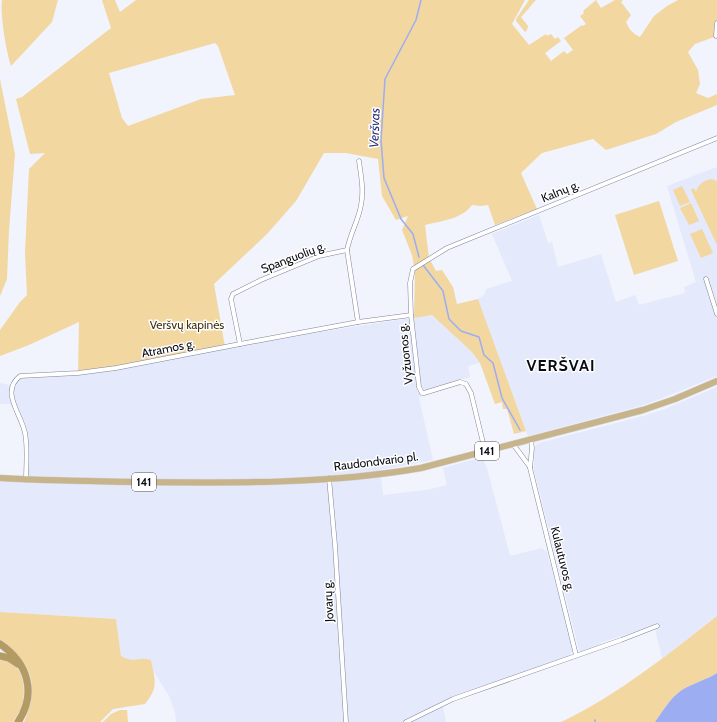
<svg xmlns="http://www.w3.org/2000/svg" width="717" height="722" font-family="Cabin,sans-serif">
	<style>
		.built { fill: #e4e9fb }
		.green { fill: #f2d7a1; fill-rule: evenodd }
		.water { fill: #9cadf2 }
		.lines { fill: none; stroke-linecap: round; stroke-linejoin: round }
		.stream { stroke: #9cadf2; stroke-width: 1.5 }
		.minor-casing { stroke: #808599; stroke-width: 5 }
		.primary-casing { stroke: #d3d3d4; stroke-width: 7 }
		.trunk-casing { stroke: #d3d3d4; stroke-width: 8 }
		.minor { stroke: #fff; stroke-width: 4 }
		.primary { stroke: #c7b48b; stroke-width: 6 }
		.trunk { stroke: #b49b64; stroke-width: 7 }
		.labels { text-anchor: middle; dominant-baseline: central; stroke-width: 3; stroke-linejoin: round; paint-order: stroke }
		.shield { fill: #fff; stroke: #535459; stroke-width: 1 }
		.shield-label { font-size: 11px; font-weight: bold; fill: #090b12 }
		.street-label { font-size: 12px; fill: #090b12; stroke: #fff }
		.park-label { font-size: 12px; fill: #413211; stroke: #fff }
		.water-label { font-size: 13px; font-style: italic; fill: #2b3281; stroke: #fff }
		.district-label { font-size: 16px; font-weight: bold; letter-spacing: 1px; fill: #090b12; stroke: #fff }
	</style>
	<rect width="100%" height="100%" fill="#f1f3fd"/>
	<!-- built -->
	<g class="built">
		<polygon points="717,167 717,376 660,399 640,406 528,436 478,299 484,295 486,289 512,281 492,234 539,215 548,243 552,242 558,267 601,254 616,302 635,295 639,305 685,293 684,287 696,282 667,186"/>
		<polygon points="432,315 472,352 480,363 468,366 470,377 425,390 419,398 433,460 380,470 383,495 426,490 447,485 443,468 482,457 487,468 510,556 542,548 547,552 573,648 571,653 567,657 442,702 446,722 176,722 175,712 169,696 153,670 151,660 147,659 129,661 121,656 116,619 0,612 0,478 26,480 26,443 20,420 10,404 0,404 0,383 9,385 15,379 20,376 78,373 240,344"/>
		<polygon points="717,387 717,616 662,658 654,625 600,643 599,647 582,652 579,650 534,471 534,449 536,445 539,443 643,416 665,409"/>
	</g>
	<!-- green -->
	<g class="green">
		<path d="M2,0H58L52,22L11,66C6,52 0,13 2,0Z"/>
		<path d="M102,0H115L120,12L136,0H525L512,24L529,45L546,34L547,36L551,34L555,39L558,37L561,41L545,53L551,61L564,51L567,54L573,50L564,38L582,25L583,26L586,24L580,16L584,13L583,11L596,0L601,8L615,0H623L621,2L631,15L626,22C629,29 632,33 640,37L654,16L667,6L678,0H717V20L714,23V37L695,44L688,52L698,70L700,84L696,93L708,98L717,94V105L676,122L656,134L606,150L593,139L542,153L521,173L537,209L495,225L488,205L481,206L472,205C462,219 441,221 425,225L429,258L436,271L442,270L453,287L457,304L478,299L526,431L514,434L507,409H503L502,402L495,404L480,363L472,352L432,315L414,318L415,272L412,255L402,230L408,216L396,220L382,196L378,159L346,153H324L296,201L267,234L214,284L225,347L78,373L79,322L29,345L0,356V330L20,302L27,295L25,253L29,169L45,153L30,154L16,99L22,97L111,28ZM215,43L218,46L235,95L201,99L128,126L122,118L109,73Z"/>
		<path d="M529,0H536C531,5 527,11 521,17L528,26L527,30L525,32L516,21V19Z"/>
		<polygon points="0,79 15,154 9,230 7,279 0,296"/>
		<path d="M711,179L717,181V245L691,190L694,188L696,192C698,184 703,181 711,179Z"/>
		<polygon points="682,186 690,202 680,206 673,190"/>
		<polygon points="659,201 678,261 634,275 615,215"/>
		<polygon points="691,203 699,221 689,225 680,208"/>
		<polygon points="702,229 713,253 701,258 690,234"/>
		<path d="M0,612L116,619L121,656C134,664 139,656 151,660C155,680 159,687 145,704L113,709L100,722H24C40,685 32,663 0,640Z"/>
		<path d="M717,616V673C706,680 693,683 682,690C670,698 663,711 655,722H561C617,696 668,654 717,616Z"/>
		<path d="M0,659C3,659 6,660 9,661C22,667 26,687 23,700C22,708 17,715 13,722H0Z"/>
		<polygon points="120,710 127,710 128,722 103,722 111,714"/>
	</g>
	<!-- water -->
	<path class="water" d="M717,673V722H655C663,711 670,698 682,690C693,683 706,680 717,673Z"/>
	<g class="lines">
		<!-- stream -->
		<g class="stream">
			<polyline points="419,257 413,234 401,219 384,178 381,140 385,79 416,20 421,0"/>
			<polyline points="423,265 443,291 449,319 461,331 479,337 484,355 493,363 502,398 520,430"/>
			<polyline points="595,720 595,722"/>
		</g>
		<defs>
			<g id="minor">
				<polyline points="716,36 717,23"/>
				<polyline points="347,250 358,322"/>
				<polyline points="706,279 717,314"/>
				<path d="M240,344L231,299L233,294L261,280L319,256L347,250C350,234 359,219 361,205C364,190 361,176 359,161"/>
				<polyline points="531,440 532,448 530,468 576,655"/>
				<polyline points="513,444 530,467"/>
				<polyline points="485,451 471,393 466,384 460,382 424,393 422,393 419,387 411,315 410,283 413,269 447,248 464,241 717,138"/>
				<polyline points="329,478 335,545 346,722"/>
				<path d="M26,480C26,465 28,448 25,433C21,413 0,392 20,376L78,373L116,368L240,344L358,322L411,315"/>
				<polyline points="406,722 453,699 621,640 657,626"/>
			</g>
			<path id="primary" d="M0,478C47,481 95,481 143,482C236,483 329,484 421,468L643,410L675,399L717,381"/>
			<g id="trunk">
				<path d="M0,644C28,663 37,693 18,722"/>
				<polyline points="0,656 9,658 18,664"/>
			</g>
		</defs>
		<!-- minor casing -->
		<use href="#minor" class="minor-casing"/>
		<!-- primary casing -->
		<use href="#primary" class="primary-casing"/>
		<!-- trunk casing -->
		<use href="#trunk" class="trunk-casing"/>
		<!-- minor -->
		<use href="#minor" class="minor"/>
		<!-- primary -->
		<use href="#primary" class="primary"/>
		<!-- trunk -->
		<use href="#trunk" class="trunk"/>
	</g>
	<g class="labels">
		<!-- shield labels -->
		<g class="shield">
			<rect x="475" y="442" width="24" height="18" rx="3"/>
			<rect x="132" y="473" width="24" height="18" rx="3"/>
		</g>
		<g class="shield-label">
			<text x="487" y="451">141</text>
			<text x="144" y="482">141</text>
		</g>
		<!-- street labels -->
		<g class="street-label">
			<text transform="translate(560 191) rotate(-22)">Kalnų g.</text>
			<text transform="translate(293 257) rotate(-21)">Spanguolių g.</text>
			<text transform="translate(168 348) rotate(-11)">Atramos g.</text>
			<text transform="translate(405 354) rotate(-96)">Vyžuonos g.</text>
			<text transform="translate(376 461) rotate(-7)">Raudondvario pl.</text>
			<text transform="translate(563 559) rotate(76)">Kulautuvos g.</text>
			<text transform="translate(328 601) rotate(-93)">Jovarų g.</text>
		</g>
		<!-- park labels -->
		<g class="park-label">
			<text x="187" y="324">Veršvų kapinės</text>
		</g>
		<!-- water labels -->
		<g class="water-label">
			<text transform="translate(374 128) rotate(-88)">Veršvas</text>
		</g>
		<!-- district labels -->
		<g class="district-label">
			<text x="561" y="365">VERŠVAI</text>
		</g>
	</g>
</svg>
